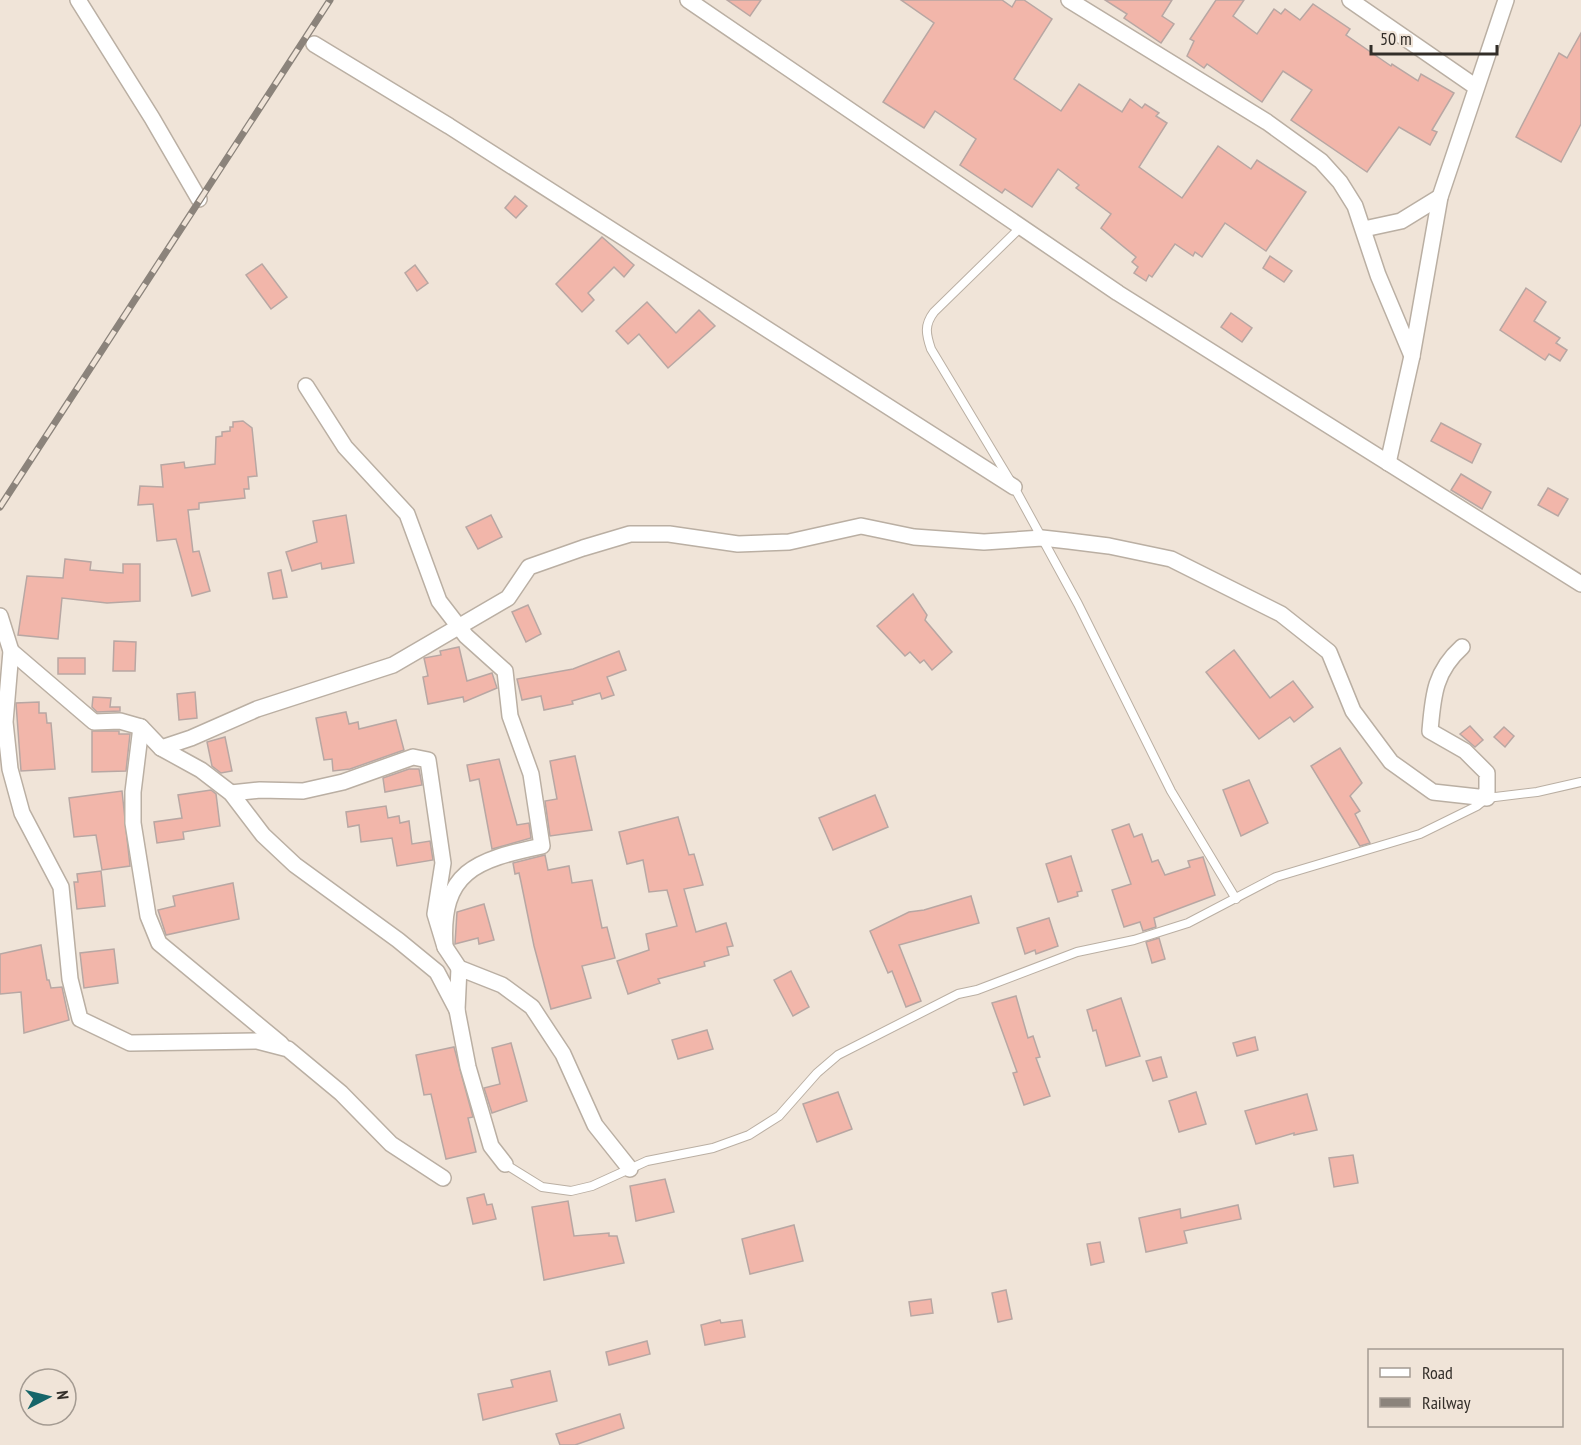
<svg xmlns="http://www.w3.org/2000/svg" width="1581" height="1445" font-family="'PT Sans Narrow',sans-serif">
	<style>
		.building { fill: #f2b6aa; stroke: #b8a7a3; stroke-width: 1.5 }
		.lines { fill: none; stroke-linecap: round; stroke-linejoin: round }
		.service-casing { stroke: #baafa3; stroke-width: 10 }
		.minor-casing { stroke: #baafa3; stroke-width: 18 }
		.service { stroke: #fff; stroke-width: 8 }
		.minor { stroke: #fff; stroke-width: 15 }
		.rail-casing { stroke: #8b837b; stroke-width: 7 }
		.rail { stroke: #f0e4d8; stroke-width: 4.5; stroke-dasharray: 14; stroke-linecap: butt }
	</style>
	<rect width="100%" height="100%" fill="#f0e4d8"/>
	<!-- building -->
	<g class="building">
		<polygon points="727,0 761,0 750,16"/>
		<polygon points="901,0 1002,0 1012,7 1016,0 1024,0 1052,19 1014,79 1061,111 1079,84 1122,112 1130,99 1142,108 1145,104 1159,113 1156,116 1167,123 1139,167 1182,198 1218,146 1251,169 1257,160 1306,192 1266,251 1225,223 1202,257 1195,252 1193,256 1175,244 1152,277 1149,275 1146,281 1134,273 1138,267 1132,262 1136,257 1101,228 1111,214 1076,188 1079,185 1058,169 1032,207 1005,189 1002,193 960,165 976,139 935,111 924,128 883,102 934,23"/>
		<polygon points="1105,0 1172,0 1162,16 1174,24 1161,43 1124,18 1127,14"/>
		<polygon points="1216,0 1244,0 1233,16 1257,34 1274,9 1281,14 1285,9 1300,20 1313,4 1350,29 1346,35 1391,66 1392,64 1418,81 1421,74 1454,93 1432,130 1437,132 1430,145 1399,127 1367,172 1291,120 1312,90 1283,71 1262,102 1207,64 1204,68 1187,56 1194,41 1190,39"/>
		<polygon points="1581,33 1581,124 1561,162 1516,137 1559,53 1567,58"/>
		<polygon points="515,196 527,206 516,218 505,208"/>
		<polygon points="602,237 634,265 624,277 614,267 588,293 594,300 582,312 556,284"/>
		<polygon points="1270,256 1292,271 1284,282 1263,268"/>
		<polygon points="262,264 287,297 271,309 246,275"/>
		<polygon points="415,265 428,283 417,291 405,273"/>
		<polygon points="1526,288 1546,302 1534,321 1560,338 1556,343 1567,350 1560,361 1549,354 1545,360 1500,330"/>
		<polygon points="647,302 676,333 699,310 715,326 668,368 639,334 628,344 616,331"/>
		<polygon points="1231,313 1252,328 1242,342 1221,327"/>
		<polygon points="243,421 252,428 257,476 248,477 249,489 244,489 245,498 199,503 199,509 188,510 193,552 199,551 210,591 192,596 176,539 157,541 153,504 138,505 140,486 163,487 161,465 184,462 185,468 215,464 216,437 222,436 222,432 230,431 230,427 233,427 233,422"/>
		<polygon points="1441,423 1481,444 1472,463 1431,441"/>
		<polygon points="1461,474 1491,492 1482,509 1451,490"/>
		<polygon points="1548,488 1568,499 1558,516 1538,505"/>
		<polygon points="346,515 354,563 322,569 321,563 292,571 286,552 317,542 313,521"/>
		<polygon points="491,515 502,537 478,549 466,527"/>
		<polygon points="65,559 91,562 90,570 123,573 123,564 140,564 140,601 107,603 62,598 58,639 18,635 27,576 63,578"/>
		<polygon points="281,570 287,597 273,599 268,573"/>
		<polygon points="913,594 927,615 925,620 952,652 932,670 924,660 920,663 910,652 905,656 877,626"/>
		<polygon points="528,605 541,634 526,642 512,612"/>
		<polygon points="114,641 136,642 135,671 113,671"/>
		<polygon points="459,647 467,681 492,673 497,688 464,702 463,697 428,704 423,677 428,676 424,658 441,655 440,651"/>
		<polygon points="1234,650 1270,698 1293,681 1313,707 1294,722 1290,717 1259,739 1206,672"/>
		<polygon points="619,651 626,670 607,677 614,695 602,699 600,693 572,701 573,704 544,710 541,696 522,700 517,679 573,669"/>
		<rect x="58" y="658" width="27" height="16"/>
		<polygon points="195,692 197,718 179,720 177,694"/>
		<polygon points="93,697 111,698 110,707 120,707 120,711 97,712 92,707"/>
		<polygon points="39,702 39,713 46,713 47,723 51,723 55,769 21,771 16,703"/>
		<polygon points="346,712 349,724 358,722 359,729 396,720 404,750 350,769 333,771 332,759 324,760 316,718"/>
		<polygon points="1470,726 1483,740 1475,747 1460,734"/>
		<polygon points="1504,727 1514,736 1505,747 1494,737"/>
		<polygon points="92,731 119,731 119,734 130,734 126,771 92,772"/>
		<polygon points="225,737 232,771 221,773 212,766 207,742"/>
		<polygon points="1340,748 1362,783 1350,796 1360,811 1355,814 1370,843 1360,846 1311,766"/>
		<polygon points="575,756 592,830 550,836 545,801 557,799 550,761"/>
		<polygon points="499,759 517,825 529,823 531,838 492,849 479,779 470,781 467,765"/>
		<polygon points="409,769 419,769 422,785 385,792 383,778"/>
		<polygon points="1249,780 1268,823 1241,836 1223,790"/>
		<polygon points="211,790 216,794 220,826 183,832 184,839 157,843 154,822 182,818 178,795"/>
		<polygon points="122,791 130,866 102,870 96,835 74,837 69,798"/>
		<polygon points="875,795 888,827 833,850 819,818"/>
		<polygon points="386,806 388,818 399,816 400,823 409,821 412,844 430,841 433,860 397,866 392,838 361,842 359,825 348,827 346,812"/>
		<polygon points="678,817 689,855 694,854 703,885 684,889 696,932 726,923 733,946 727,947 729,955 704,962 705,966 658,979 660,983 628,994 617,961 649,950 646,934 677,926 667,890 649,892 643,860 627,864 619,832"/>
		<polygon points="1129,824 1134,837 1142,834 1152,862 1158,860 1165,875 1190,867 1188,861 1203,857 1215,895 1154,918 1156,927 1143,931 1140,922 1124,927 1112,890 1131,884 1112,830"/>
		<polygon points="545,855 548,870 569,866 572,883 592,880 602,928 607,927 615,958 582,966 591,998 551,1009 534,946 521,882 519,873 515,874 513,863"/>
		<polygon points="1071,856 1082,891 1077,892 1078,896 1058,902 1046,864"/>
		<polygon points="101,871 105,906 77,909 74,882 78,882 77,874"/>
		<polygon points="233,883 239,919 166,935 158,910 175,906 173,896"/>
		<polygon points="971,896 979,923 899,945 921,1001 906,1007 892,971 888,973 870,931 909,912 924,910"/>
		<polygon points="484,904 494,940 479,944 478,938 455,944 457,912"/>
		<polygon points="1049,918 1058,946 1036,954 1035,950 1025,954 1017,928"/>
		<polygon points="1159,938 1165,959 1152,963 1146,942"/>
		<polygon points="41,945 47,980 49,980 51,988 62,987 69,1020 24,1033 21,992 0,994 0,954"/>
		<polygon points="114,949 118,983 84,988 80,953"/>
		<polygon points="791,971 809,1007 793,1016 774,980"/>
		<polygon points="1016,996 1028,1038 1033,1036 1040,1057 1036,1058 1050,1096 1024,1105 1013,1073 1017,1072 992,1003"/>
		<polygon points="1121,998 1140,1056 1106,1066 1096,1030 1093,1031 1087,1010"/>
		<polygon points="707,1030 713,1049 678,1059 672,1040"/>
		<polygon points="1255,1037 1258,1050 1237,1056 1233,1043"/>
		<polygon points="511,1043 527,1101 492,1113 484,1088 500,1084 492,1048"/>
		<polygon points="454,1047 473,1117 468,1118 476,1152 446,1159 431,1094 424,1095 416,1055"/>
		<polygon points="1161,1057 1167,1077 1153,1081 1146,1061"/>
		<polygon points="838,1092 852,1129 817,1142 803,1104"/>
		<polygon points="1196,1092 1206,1124 1179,1132 1169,1101"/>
		<polygon points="1307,1094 1317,1130 1294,1135 1294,1133 1256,1144 1245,1111"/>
		<polygon points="1353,1155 1358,1183 1334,1187 1329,1158"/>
		<polygon points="665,1179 674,1212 636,1221 630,1186"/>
		<polygon points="484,1194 487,1205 492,1204 496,1219 473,1224 467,1198"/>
		<polygon points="568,1201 574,1236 609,1233 609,1236 617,1236 624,1263 544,1280 532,1207"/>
		<polygon points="1238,1205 1241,1219 1184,1231 1187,1243 1146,1252 1139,1218 1180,1209 1181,1218"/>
		<polygon points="794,1225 803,1261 750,1274 742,1239"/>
		<polygon points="1100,1242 1104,1262 1091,1265 1087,1244"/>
		<polygon points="1006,1290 1012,1319 998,1322 992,1293"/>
		<polygon points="931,1299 933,1313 911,1316 909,1302"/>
		<polygon points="720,1320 721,1323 742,1320 745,1337 705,1345 701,1325"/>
		<polygon points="647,1341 650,1354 609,1365 606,1352"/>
		<polygon points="550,1371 557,1401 483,1420 478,1394 513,1387 511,1380"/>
		<polygon points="620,1414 624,1428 575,1445 560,1445 556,1434"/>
	</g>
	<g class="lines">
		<defs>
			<g id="service">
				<path d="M1021,227L934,312C924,325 926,334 931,349L1014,487L1078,604L1171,791L1236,899"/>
				<polyline points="505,1164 542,1187 571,1191 592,1186 647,1161 713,1148 749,1135 779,1116 817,1073 838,1055 958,994 977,990 1077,952 1134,940 1188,923 1276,877 1420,834 1477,806 1487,798 1537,792 1581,782"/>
			</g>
			<g id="minor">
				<polyline points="78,0 152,118 199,199"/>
				<polyline points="688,0 1118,293 1581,584"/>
				<polyline points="1069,0 1267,122 1321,161 1340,182 1355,206 1378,275 1412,356"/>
				<polyline points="1350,0 1476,87"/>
				<polyline points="314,44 449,126 1014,487"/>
				<polyline points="1364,229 1401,221 1440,197"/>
				<path d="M306,386L345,447L407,514L439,601L466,636L505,671L510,716L531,774L542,846C476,860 440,871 445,947"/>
				<polyline points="1388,463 1412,356 1440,197 1506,0"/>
				<polyline points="0,616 11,651 5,722 10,769 22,813 61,887 70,979 80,1019 130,1043 257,1041 288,1049 341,1093 391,1144 443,1178"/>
				<polyline points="11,651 94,722 120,721 141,727 161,748 201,770 231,793 263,835 295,865 398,940 437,972 457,1010"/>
				<polyline points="141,727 133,792 133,823 148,916 159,943 281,1044"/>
				<path d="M161,748L191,738L257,709L393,665L508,598L529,567L583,548L630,534H669L738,544L789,542L861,526L914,537L984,542L1042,538L1069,541L1109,546L1171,559L1281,614L1329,652L1353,711L1391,762L1433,792L1487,798V773L1465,751L1430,731C1433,697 1434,672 1462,647"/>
				<polyline points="231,793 260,790 303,791 343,782 413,757 428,760 443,863 435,914 445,947 459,968 502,985 532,1007 563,1054 595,1125 630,1169"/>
				<polyline points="459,968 457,1010 468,1067 491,1146 505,1164"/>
			</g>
		</defs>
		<!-- service casing -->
		<use href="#service" class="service-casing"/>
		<!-- minor casing -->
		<use href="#minor" class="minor-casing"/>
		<!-- service -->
		<use href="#service" class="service"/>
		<!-- minor -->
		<use href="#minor" class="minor"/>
		<defs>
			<polyline id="rail" points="0,507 330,0"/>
		</defs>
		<!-- rail casing -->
		<use href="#rail" class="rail-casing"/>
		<!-- rail -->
		<use href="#rail" class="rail"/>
	</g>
	<!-- legend -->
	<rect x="1368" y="1349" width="195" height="78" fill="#f0e4d8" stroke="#a49b92" stroke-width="1.5"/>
	<rect x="1380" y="1368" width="30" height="9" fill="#ffffff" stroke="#a49b92" stroke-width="1.5"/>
	<text x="1422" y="1379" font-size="18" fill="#332e29">Road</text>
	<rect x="1380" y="1398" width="30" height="9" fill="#8b837b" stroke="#a49b92" stroke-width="1.5"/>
	<text x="1422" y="1409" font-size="18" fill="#332e29">Railway</text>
	<!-- north arrow -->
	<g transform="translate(48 1397) rotate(83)"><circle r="28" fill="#f0e4d8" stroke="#a49b92" stroke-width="1.5"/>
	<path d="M0-4.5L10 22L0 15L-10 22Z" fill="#166569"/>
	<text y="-9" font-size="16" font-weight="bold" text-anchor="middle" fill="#332e29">N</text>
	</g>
	<!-- scale -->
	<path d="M1371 45v9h126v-9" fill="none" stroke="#332e29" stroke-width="3"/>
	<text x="1380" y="45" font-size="18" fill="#332e29" stroke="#f0e4d8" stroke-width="4.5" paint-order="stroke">50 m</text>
</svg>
